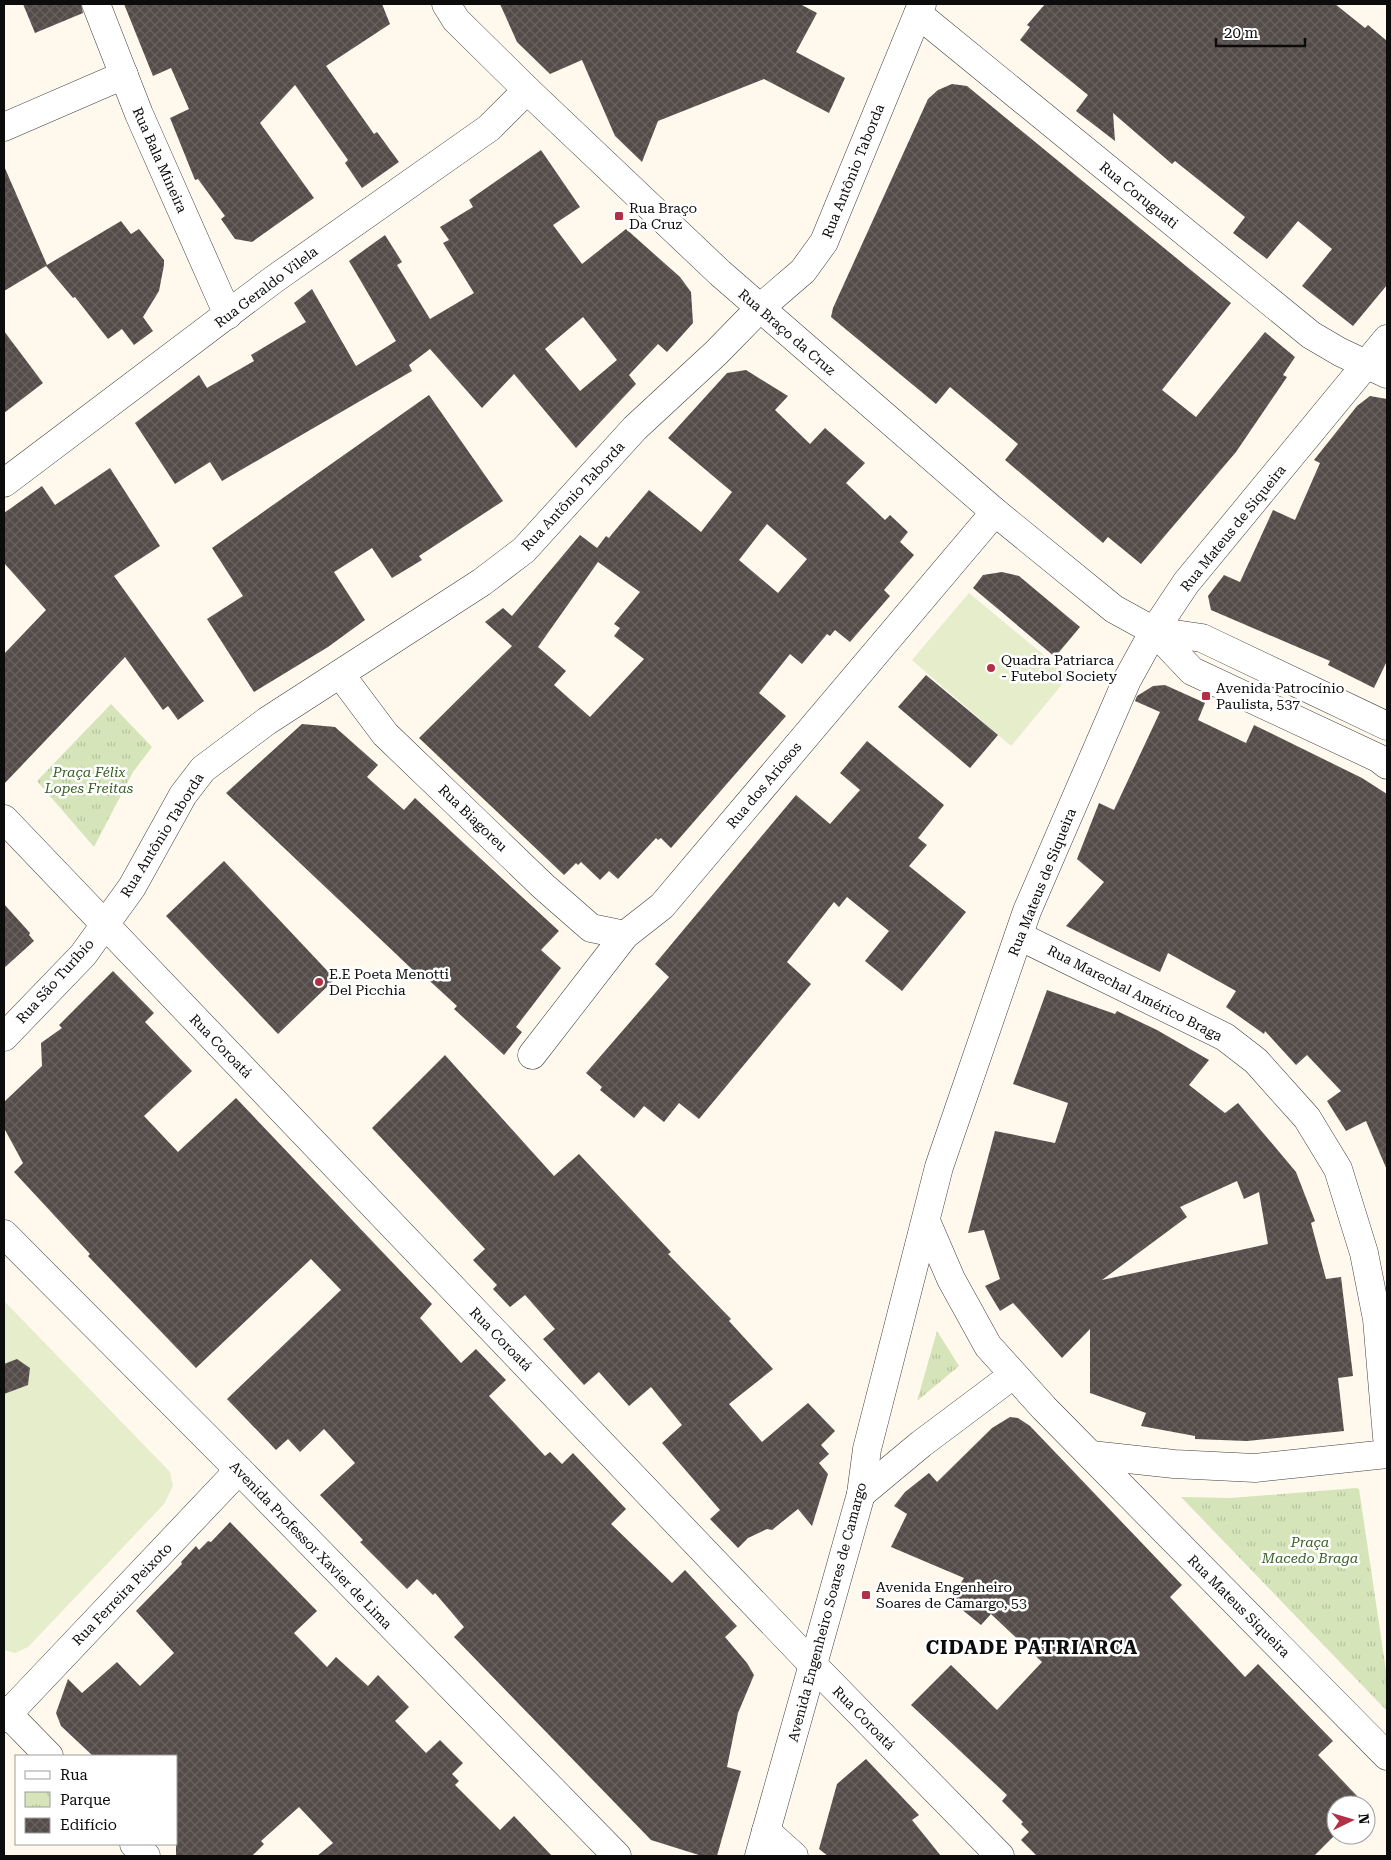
<svg xmlns="http://www.w3.org/2000/svg" width="1391" height="1860" font-family="'Roboto Serif',serif">
	<style>
		.park { fill: url(#park-tufts) }
		.pitch { fill: #e5edca }
		.building { fill: url(#building-cross-hatch); fill-rule: evenodd }
		.lines { fill: none; stroke-linecap: round; stroke-linejoin: round }
		.minor-casing { stroke: #3f3f3f; stroke-width: 29 }
		.minor { stroke: #fff; stroke-width: 28 }
		.poi-dot { fill: #b22f45; stroke: #fff; stroke-width: 2 }
		.labels { text-anchor: middle; dominant-baseline: central; stroke-width: 5; stroke-linejoin: round; paint-order: stroke }
		.street-label { font-size: 14px; fill: #0c0c0c; stroke: #fff }
		.poi-label { font-size: 14px; fill: #0c0c0c; stroke: #fff; text-anchor: start }
		.park-label { font-size: 14px; font-style: italic; fill: #365f22; stroke: #fff }
		.district-label { font-size: 19px; font-weight: bold; letter-spacing: 1px; fill: #0c0c0c; stroke: #fff }
	</style>
	<defs>
		<pattern id="park-tufts" width="24" height="20" patternUnits="userSpaceOnUse" patternTransform="scale(1.25)"><rect width="24" height="20" fill="#d5e5b9"/><path d="M3 7l-1-3M5 7V3M7 7l1-3M15 17l-1-3M17 17v-4M19 17l1-3" fill="none" stroke="#b6c39e"/></pattern>
		<pattern id="building-cross-hatch" width="8" height="8" patternUnits="userSpaceOnUse" patternTransform="scale(1.25)"><rect width="8" height="8" fill="#544c49"/><path d="M0 0l8 8M0 8l8-8" fill="none" stroke="#68615f"/></pattern>
	</defs>
	<rect width="100%" height="100%" fill="#fef8ed"/>
	<!-- park -->
	<g class="park">
		<polygon points="111,704 152,747 133,772 94,847 37,781"/>
		<polygon points="937,1331 959,1366 917,1401 920,1391"/>
		<polygon points="1356,1488 1359,1489 1387,1677 1387,1711 1181,1497 1231,1498"/>
	</g>
	<!-- pitch -->
	<g class="pitch">
		<polygon points="969,593 1069,676 1011,746 912,660"/>
		<polygon points="4,1301 170,1472 173,1486 164,1504 28,1647 15,1653 4,1650"/>
	</g>
	<!-- building -->
	<g class="building">
		<polygon points="23,4 81,4 83,13 35,33"/>
		<polygon points="124,4 382,4 390,24 326,66 374,134 377,132 399,162 362,188 345,163 348,160 295,85 260,123 314,198 252,242 235,239 221,219 225,216 198,179 195,180 170,118 189,109 171,68 153,76"/>
		<polygon points="500,4 800,4 817,13 796,52 845,78 829,113 764,79 658,121 642,162 615,136 582,60 550,74 517,42"/>
		<polygon points="1045,4 1335,4 1365,28 1368,25 1387,41 1387,285 1353,326 1302,286 1332,249 1298,221 1267,259 1233,233 1245,217 1175,161 1172,164 1113,113 1115,141 1076,111 1088,95 1020,40 1030,27 1027,25"/>
		<polygon points="952,84 967,86 1231,303 1162,390 1196,417 1265,332 1295,357 1283,375 1287,377 1236,452 1141,564 1108,537 1103,543 1005,460 1018,444 950,387 936,404 831,317 833,308 928,99 938,90"/>
		<path d="M541,150L580,207L553,225L582,264L626,229L680,277L691,292L693,323L667,352L658,344L629,375L636,384L576,448L514,374L482,408L430,349L409,365L412,371L222,481L210,462L175,484L135,423L199,375L207,388L254,361L251,355L306,322L294,303L312,289L356,366L396,341L349,261L385,235L402,262L397,265L430,319L474,293L443,243L449,240L440,227L473,207L469,200ZM583,317L617,360L580,391L545,349Z"/>
		<polygon points="4,166 47,265 121,221 131,234 139,229 164,260 164,265 159,291 143,317 153,331 134,345 122,329 108,339 75,297 73,298 46,266 4,291"/>
		<polygon points="4,331 43,383 4,413"/>
		<path d="M746,370L788,396L775,410L810,444L825,428L865,463L846,483L885,520L890,515L908,532L900,542L914,555L884,590L890,596L850,642L835,630L830,636L827,634L802,664L790,654L759,693L786,716L671,848L661,838L658,840L656,838L618,879L609,871L600,880L581,862L578,865L576,863L564,875L419,738L512,646L485,622L503,608L512,616L580,535L597,548L606,536L609,538L612,534L649,490L701,532L732,492L668,438L727,373ZM767,524L807,559L778,593L739,560ZM598,562L640,592L614,624L620,628L614,636L644,659L590,717L554,685L566,671L538,647Z"/>
		<polygon points="429,395 503,501 419,556 422,560 392,578 372,548 334,572 365,620 328,647 254,692 207,619 243,596 212,548"/>
		<polygon points="1370,396 1387,399 1387,661 1374,688 1328,665 1330,661 1211,610 1208,596 1224,575 1240,582 1273,510 1295,520 1320,463 1314,460 1357,406"/>
		<polygon points="110,468 160,546 114,576 204,701 178,720 168,706 163,710 125,657 4,784 4,654 46,610 4,563 4,513 42,486 55,505"/>
		<polygon points="1002,572 1019,576 1080,627 1055,657 973,588 983,575"/>
		<polygon points="926,675 998,735 970,768 898,707"/>
		<polygon points="1165,685 1205,703 1198,720 1246,743 1254,725 1362,778 1387,794 1387,1170 1366,1121 1346,1131 1327,1101 1341,1091 1307,1055 1296,1065 1265,1031 1264,1034 1226,1007 1236,991 1168,953 1160,972 1066,926 1104,882 1077,859 1099,803 1114,810 1160,712 1135,701 1137,696 1153,686"/>
		<polygon points="302,724 335,727 378,765 367,777 404,810 415,798 559,931 541,950 561,968 516,1027 522,1032 504,1055 454,1009 457,1006 421,973 419,976 395,953 226,793"/>
		<polygon points="867,741 944,805 918,838 927,845 909,866 966,912 902,991 865,961 889,931 847,897 839,907 834,902 787,962 811,984 699,1119 679,1103 664,1122 644,1106 634,1118 600,1090 602,1087 586,1073 669,977 655,964 796,795 830,824 860,790 840,773"/>
		<polygon points="224,861 335,979 278,1034 166,916"/>
		<polygon points="4,904 30,933 29,935 34,941 4,968"/>
		<polygon points="113,971 154,1013 145,1022 192,1071 144,1116 178,1152 236,1098 432,1304 420,1318 461,1363 476,1349 506,1380 489,1396 545,1456 550,1452 562,1464 573,1453 626,1509 611,1524 672,1583 685,1570 737,1626 725,1637 747,1663 754,1675 738,1713 727,1767 741,1771 717,1856 702,1856 651,1840 454,1637 464,1627 435,1593 433,1595 417,1579 407,1589 360,1542 363,1540 320,1495 355,1463 324,1429 300,1452 288,1439 276,1450 227,1399 341,1290 311,1259 196,1368 88,1256 90,1254 14,1172 23,1163 4,1128 4,1102 42,1066 41,1043 62,1028 59,1025"/>
		<path d="M1047,990L1115,1014L1117,1011L1157,1030L1209,1060L1189,1085L1225,1113L1238,1103L1296,1172L1315,1221L1311,1223L1326,1279L1341,1277L1353,1376L1338,1378L1344,1431L1247,1441L1195,1439V1436L1141,1426L1146,1413L1090,1393V1329L1062,1358L1013,1303L1000,1311L985,1286L1000,1279L984,1230L968,1233L995,1131L1055,1143L1068,1103L1013,1084ZM1237,1181L1244,1199L1259,1192L1268,1244L1102,1280L1187,1217L1180,1207Z"/>
		<polygon points="445,1055 554,1176 579,1154 671,1252 668,1254 731,1319 729,1321 773,1369 729,1404 762,1442 808,1403 835,1431 821,1445 829,1454 819,1463 828,1474 812,1526 798,1509 772,1530 767,1529 748,1538 738,1548 710,1519 720,1510 662,1443 682,1425 651,1387 629,1406 599,1372 584,1385 543,1339 555,1329 525,1295 510,1307 493,1289 497,1285 473,1260 485,1249 372,1128"/>
		<polygon points="17,1359 30,1368 28,1385 4,1394 4,1364"/>
		<polygon points="1010,1417 1018,1418 1030,1426 1182,1585 1170,1597 1245,1677 1258,1664 1333,1741 1318,1755 1358,1797 1350,1805 1336,1805 1336,1834 1314,1856 1037,1856 1021,1840 1029,1832 1021,1824 1023,1822 1002,1801 1007,1795 911,1705 951,1665 997,1710 1042,1662 991,1614 981,1625 950,1600 964,1578 891,1547 907,1514 894,1506 905,1492 929,1473 937,1482 992,1428"/>
		<polygon points="230,1522 317,1611 294,1633 327,1667 336,1657 368,1686 378,1675 409,1707 395,1721 426,1753 440,1740 463,1763 452,1774 459,1781 455,1785 500,1830 514,1816 552,1856 317,1856 333,1843 299,1807 261,1841 264,1844 252,1856 176,1856 176,1756 93,1756 61,1726 56,1713 68,1679 82,1693 117,1662 140,1686 174,1653 136,1611 182,1564 181,1562 196,1546 199,1550 208,1541 211,1542"/>
		<polygon points="866,1759 919,1815 912,1820 941,1856 828,1856 819,1849 837,1784"/>
	</g>
	<g class="lines">
		<defs>
			<g id="minor">
				<polyline points="96,4 139,114 228,315"/>
				<polyline points="446,4 456,20 527,90 720,273 995,512 1114,609 1154,631 1202,638 1387,726"/>
				<polyline points="918,14 1311,335 1340,352 1387,374"/>
				<polyline points="4,127 124,75"/>
				<polyline points="4,483 273,280 489,128 527,90"/>
				<polyline points="1154,631 1192,671 1378,758 1387,765"/>
				<polyline points="340,674 385,734 543,886 591,928 625,935"/>
				<polyline points="4,819 814,1666 1000,1856"/>
				<polyline points="1019,936 1225,1037 1256,1061 1307,1118 1338,1169 1364,1253 1377,1319 1387,1437"/>
				<polyline points="4,1037 83,955 132,887 183,795 203,769 267,721 482,582 524,550 635,428 716,353 760,308 803,271 824,242 922,4"/>
				<polyline points="532,1055 625,935 662,906 995,512"/>
				<polyline points="926,1221 951,1279 988,1346 1044,1408 1387,1756"/>
				<polyline points="4,1234 239,1470 617,1856"/>
				<polyline points="1091,1455 1174,1464 1255,1468 1387,1454"/>
				<polyline points="861,1494 921,1444 1013,1375"/>
				<polyline points="4,1710 49,1756"/>
				<polyline points="4,1718 239,1470"/>
				<polyline points="766,1831 794,1856"/>
				<polyline points="134,1844 146,1856"/>
				<polyline points="759,1856 861,1494 867,1449 939,1167 1027,911 1127,680 1154,631 1186,583 1387,339"/>
			</g>
		</defs>
		<!-- minor casing -->
		<use href="#minor" class="minor-casing"/>
		<!-- minor -->
		<use href="#minor" class="minor"/>
	</g>
	<!-- markers -->
	<g class="poi-dot">
		<rect x="614" y="211" width="10" height="10" rx="2.5"/>
		<circle cx="991" cy="668" r="5"/>
		<rect x="1201" y="691" width="10" height="10" rx="2.5"/>
		<circle cx="319" cy="982" r="5"/>
		<rect x="861" y="1590" width="10" height="10" rx="2.5"/>
	</g>
	<g class="labels">
		<!-- street labels -->
		<g class="street-label">
			<text transform="translate(160 160) rotate(66)">Rua Bala Mineira</text>
			<text transform="translate(853 171) rotate(-68)">Rua Antônio Taborda</text>
			<text transform="translate(1139 195) rotate(39)">Rua Coruguati</text>
			<text transform="translate(266 287) rotate(-37)">Rua Geraldo Vilela</text>
			<text transform="translate(787 332) rotate(41)">Rua Braço da Cruz</text>
			<text transform="translate(573 496) rotate(-47)">Rua Antônio Taborda</text>
			<text transform="translate(1233 528) rotate(-51)">Rua Mateus de Siqueira</text>
			<text transform="translate(764 785) rotate(-50)">Rua dos Ariosos</text>
			<text transform="translate(473 818) rotate(44)">Rua Biagoreu</text>
			<text transform="translate(162 835) rotate(-58)">Rua Antônio Taborda</text>
			<text transform="translate(1042 882) rotate(-68)">Rua Mateus de Siqueira</text>
			<text transform="translate(55 981) rotate(-48)">Rua São Turíbio</text>
			<text transform="translate(1135 993) rotate(27)">Rua Marechal Américo Braga</text>
			<text transform="translate(221 1046) rotate(46)">Rua Coroatá</text>
			<text transform="translate(501 1339) rotate(46)">Rua Coroatá</text>
			<text transform="translate(311 1545) rotate(46)">Avenida Professor Xavier de Lima</text>
			<text transform="translate(122 1594) rotate(-46)">Rua Ferreira Peixoto</text>
			<text transform="translate(1239 1606) rotate(45)">Rua Mateus Siqueira</text>
			<text transform="translate(827 1612) rotate(-75)">Avenida Engenheiro Soares de Camargo</text>
			<text transform="translate(864 1718) rotate(46)">Rua Coroatá</text>
		</g>
		<!-- poi labels -->
		<g class="poi-label">
			<text x="629" y="208">Rua Braço<tspan x="629" dy="16">Da Cruz</tspan></text>
			<text x="1001" y="660">Quadra Patriarca<tspan x="1001" dy="16">- Futebol Society</tspan></text>
			<text x="1216" y="688">Avenida Patrocínio<tspan x="1216" dy="16">Paulista, 537</tspan></text>
			<text x="329" y="974">E.E Poeta Menotti<tspan x="329" dy="16">Del Picchia</tspan></text>
			<text x="876" y="1587">Avenida Engenheiro<tspan x="876" dy="16">Soares de Camargo, 53</tspan></text>
		</g>
		<!-- park labels -->
		<g class="park-label">
			<text x="89" y="772">Praça Félix<tspan x="89" dy="16">Lopes Freitas</tspan></text>
			<text x="1310" y="1542">Praça<tspan x="1310" dy="16">Macedo Braga</tspan></text>
		</g>
		<!-- district labels -->
		<g class="district-label">
			<text x="1032" y="1647">CIDADE PATRIARCA</text>
		</g>
	</g>
	<!-- border -->
	<rect width="1391" height="1860" fill="none" stroke="#0c0c0c" stroke-width="10"/>
	<!-- legend -->
	<rect x="15" y="1755" width="162" height="90" fill="#ffffff" stroke="#9e9e9e"/>
	<rect x="25" y="1771" width="25" height="8" fill="#ffffff" stroke="#9e9e9e"/>
	<text x="60" y="1780" font-size="15" fill="#0c0c0c">Rua</text>
	<rect x="25" y="1792" width="25" height="15" fill="url(#park-tufts)" stroke="#9e9e9e"/>
	<text x="60" y="1805" font-size="15" fill="#0c0c0c">Parque</text>
	<rect x="25" y="1818" width="25" height="15" fill="url(#building-cross-hatch)" stroke="#9e9e9e"/>
	<text x="60" y="1830" font-size="15" fill="#0c0c0c">Edifício</text>
	<!-- north arrow -->
	<g transform="translate(1351 1820) rotate(85)"><circle r="24" fill="#ffffff" stroke="#9e9e9e"/>
	<path d="M0-4L9 19L0 12L-9 19Z" fill="#b22f45"/>
	<text y="-8" font-size="14" font-weight="bold" text-anchor="middle" fill="#0c0c0c">N</text>
	</g>
	<!-- scale -->
	<path d="M1216 38v8h89v-8" fill="none" stroke="#0c0c0c" stroke-width="2.5"/>
	<text x="1224" y="38" font-size="15" fill="#0c0c0c" stroke="#ffffff" stroke-width="4" paint-order="stroke">20 m</text>
</svg>
